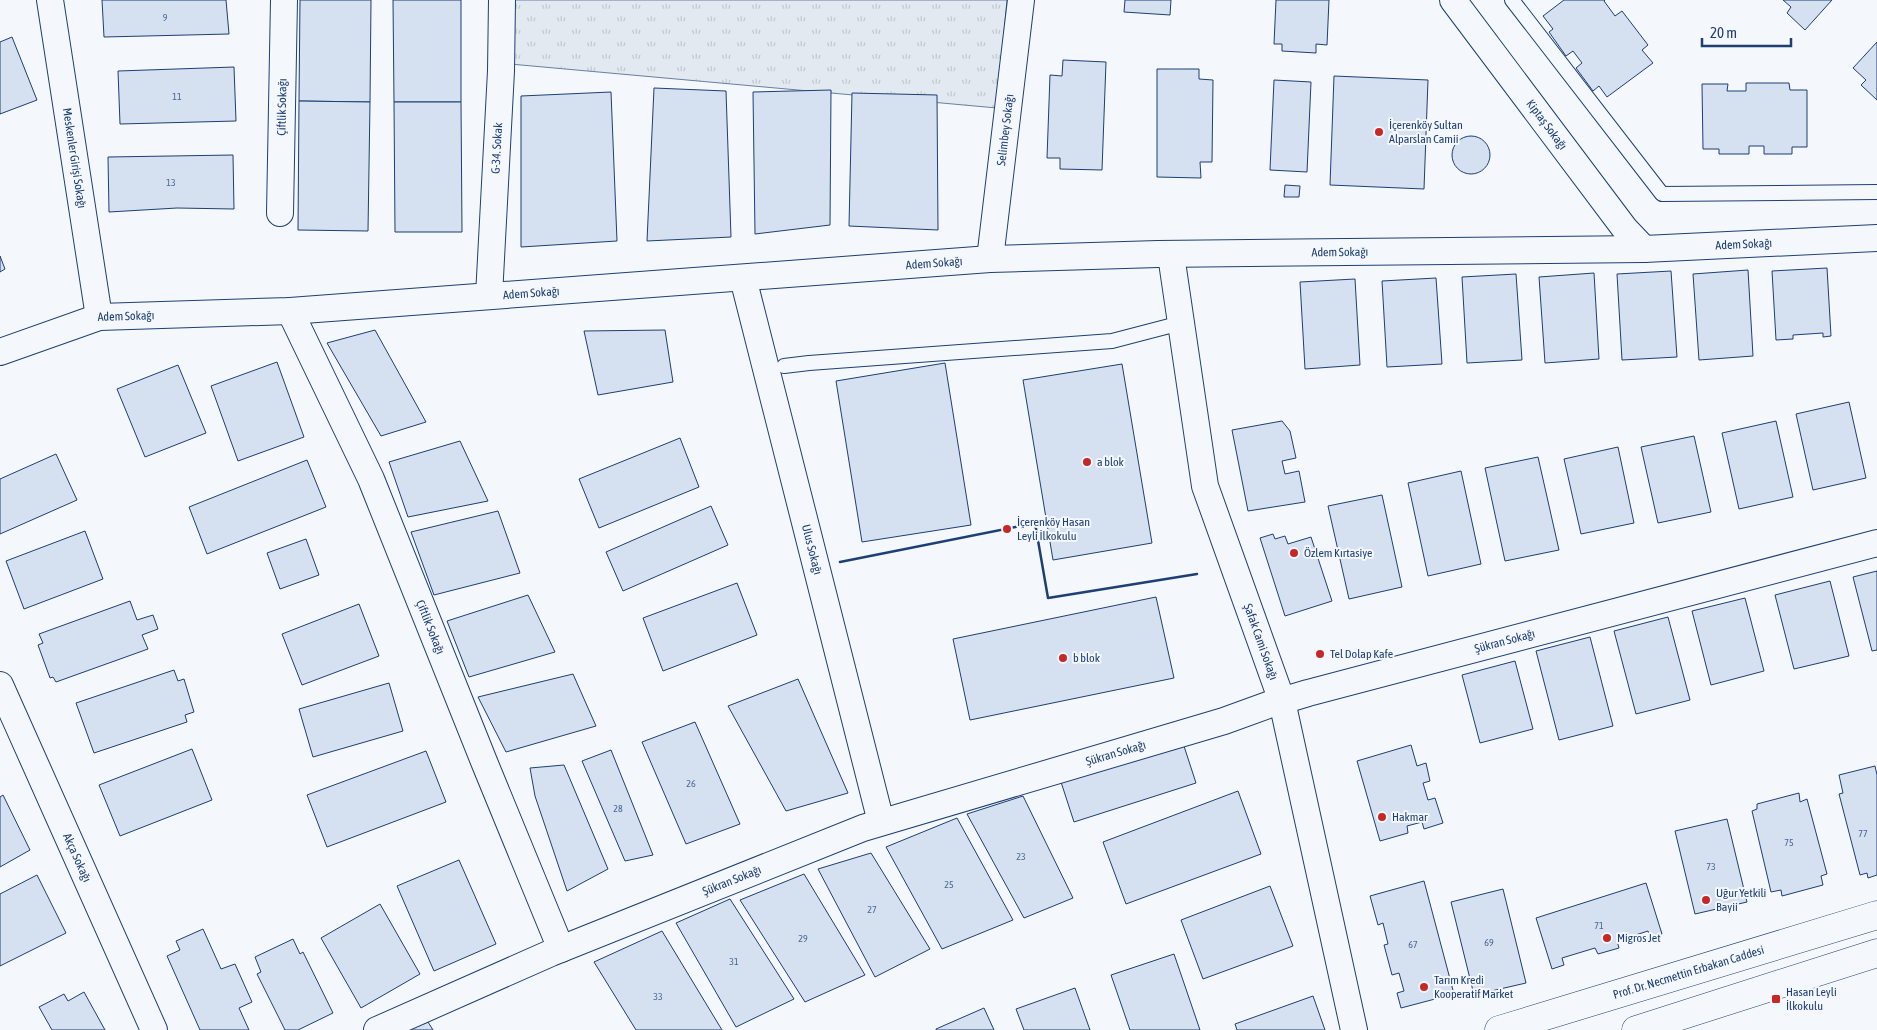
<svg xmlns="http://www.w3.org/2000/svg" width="1877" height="1030" font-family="'Asap Condensed',sans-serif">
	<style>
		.park { fill: url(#park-tufts); stroke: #687fa3 }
		.building { fill: #d5e0f0; stroke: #1d3f73 }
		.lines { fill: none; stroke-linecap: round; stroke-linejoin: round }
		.service-casing { stroke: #1d3f73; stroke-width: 16 }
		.minor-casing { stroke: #1d3f73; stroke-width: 28 }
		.primary-casing { stroke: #1d3f73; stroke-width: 29 }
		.service { stroke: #f4f7fb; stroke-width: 14 }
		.minor { stroke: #f4f7fb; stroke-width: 26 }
		.primary { stroke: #f4f7fb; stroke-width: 28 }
		.wall { stroke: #1d3f73; stroke-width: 2.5 }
		.poi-dot { fill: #c62828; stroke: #f4f7fb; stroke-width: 2 }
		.labels { text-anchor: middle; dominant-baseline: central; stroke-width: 4; stroke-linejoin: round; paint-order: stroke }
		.number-label { font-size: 10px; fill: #4b6792 }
		.street-label { font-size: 12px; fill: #1d3f73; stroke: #f4f7fb }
		.poi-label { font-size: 12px; fill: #1d3f73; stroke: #f4f7fb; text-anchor: start }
	</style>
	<defs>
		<pattern id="park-tufts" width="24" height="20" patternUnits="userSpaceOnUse" patternTransform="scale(1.25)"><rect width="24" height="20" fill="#e3e9f0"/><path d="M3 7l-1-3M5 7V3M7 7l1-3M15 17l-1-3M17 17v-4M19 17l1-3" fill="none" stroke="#c2c9d1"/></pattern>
	</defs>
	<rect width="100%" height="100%" fill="#f4f7fb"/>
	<!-- park -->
	<polygon class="park" points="513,0 1007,0 997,108 510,64"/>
	<!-- building -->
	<g class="building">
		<polygon points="102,0 226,0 229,34 104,37"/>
		<polygon points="300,0 371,0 370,102 299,101"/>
		<polygon points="393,0 461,0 461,102 394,102"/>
		<polygon points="1125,0 1171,0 1170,15 1124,12"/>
		<polygon points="1276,0 1329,0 1327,45 1316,44 1316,53 1282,51 1282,44 1274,44"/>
		<polygon points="1564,0 1605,0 1604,1 1615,16 1622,11 1648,45 1642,50 1653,63 1607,97 1599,86 1593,91 1576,68 1582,63 1573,51 1566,56 1549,32 1553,29 1543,16"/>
		<polygon points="1783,0 1832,0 1805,30 1787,13 1791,7"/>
		<polygon points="12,37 37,100 0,114 0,42"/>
		<polygon points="1877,42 1877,100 1861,85 1866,80 1853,68"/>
		<polygon points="1063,60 1106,62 1102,170 1060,169 1060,158 1047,158 1050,75 1062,76"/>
		<polygon points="234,67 236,121 120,124 118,71"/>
		<polygon points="1157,69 1199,69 1199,79 1213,80 1212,162 1200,162 1201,178 1157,177"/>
		<polygon points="1334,76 1428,80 1424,189 1330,185"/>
		<polygon points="1274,80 1311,82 1307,172 1270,170"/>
		<polygon points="1746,83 1789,83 1790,90 1807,90 1807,147 1792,147 1792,154 1764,154 1764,146 1749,146 1749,154 1719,154 1719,149 1703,149 1702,84 1728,84 1727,91 1746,91"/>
		<polygon points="654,88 726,91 731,237 647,241"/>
		<polygon points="831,90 830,225 755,234 753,92"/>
		<polygon points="611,92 617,241 521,247 521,96"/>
		<polygon points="852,93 937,95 938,230 849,226"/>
		<polygon points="299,101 370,102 368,231 298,230"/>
		<polygon points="394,102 461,102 462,232 395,232"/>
		<circle cx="1471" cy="155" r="19"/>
		<polygon points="233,155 234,209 177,208 109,212 108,157"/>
		<polygon points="1285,185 1300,186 1299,197 1284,197"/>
		<polygon points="0,256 5,269 0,272"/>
		<polygon points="1827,268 1831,336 1823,337 1823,333 1793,335 1793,339 1776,340 1772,271"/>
		<polygon points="1748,270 1753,356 1699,360 1693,274"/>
		<polygon points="1671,271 1677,357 1622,360 1617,274"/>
		<polygon points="1594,273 1599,359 1545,363 1539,277"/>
		<polygon points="1516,274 1522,360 1467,363 1462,277"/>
		<polygon points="1436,278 1442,364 1387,367 1382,281"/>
		<polygon points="1355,279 1360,365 1305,369 1300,282"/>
		<polygon points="375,330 426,422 381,436 327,343"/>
		<polygon points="665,330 673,382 598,395 584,331"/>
		<polygon points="277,362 304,437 238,461 211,386"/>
		<polygon points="945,363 971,525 862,542 836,381"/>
		<polygon points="1122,364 1152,543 1053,560 1023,380"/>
		<polygon points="178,365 206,433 145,457 117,389"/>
		<polygon points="1849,402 1866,478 1813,490 1796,414"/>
		<polygon points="1282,421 1290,431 1296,458 1282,461 1285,474 1299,471 1305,502 1248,511 1232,430"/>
		<polygon points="1776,421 1793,497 1739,509 1722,433"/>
		<polygon points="1694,436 1711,512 1658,523 1641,447"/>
		<polygon points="680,438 699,487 599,528 579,479"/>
		<polygon points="460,441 488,501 408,517 389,462"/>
		<polygon points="1618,447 1634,523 1581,534 1564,459"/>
		<polygon points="56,454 77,500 0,534 0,479"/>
		<polygon points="1538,457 1559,550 1505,561 1485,468"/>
		<polygon points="307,460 326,507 207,554 189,507"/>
		<polygon points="1461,471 1481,564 1428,576 1408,483"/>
		<polygon points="1382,495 1402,587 1349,599 1328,506"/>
		<polygon points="711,506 728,545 623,591 606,552"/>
		<polygon points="498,511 520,573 434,595 411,532"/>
		<polygon points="85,531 103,579 24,609 6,561"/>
		<polygon points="1273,534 1275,539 1285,536 1288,544 1311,537 1332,601 1285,616 1260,538"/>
		<polygon points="306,539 319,575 280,589 267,553"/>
		<polygon points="1877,571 1877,650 1872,651 1853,577"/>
		<polygon points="1830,581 1849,656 1794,669 1775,595"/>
		<polygon points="737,583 757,635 663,671 643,618"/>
		<polygon points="528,595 555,652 469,677 447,621"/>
		<polygon points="1156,597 1174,678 970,720 953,639"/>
		<polygon points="1745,598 1764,671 1711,685 1692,611"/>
		<polygon points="130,601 137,620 153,615 158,629 142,635 148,649 56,682 53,677 50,678 38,645 43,643 39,634"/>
		<polygon points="359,604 379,656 302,685 282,634"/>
		<polygon points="1668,617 1690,700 1636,714 1614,631"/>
		<polygon points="1590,637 1613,726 1559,740 1536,651"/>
		<polygon points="1515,661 1533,729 1480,743 1462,675"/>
		<polygon points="174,670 178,681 184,679 194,712 185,715 187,722 94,753 76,703"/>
		<polygon points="573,674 596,726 506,752 478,697"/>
		<polygon points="798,679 848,793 786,811 728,706"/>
		<polygon points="389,683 403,731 313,757 299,709"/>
		<polygon points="695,722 740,824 686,844 642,742"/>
		<polygon points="1183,743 1196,783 1074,822 1061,782"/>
		<polygon points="1411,745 1417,766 1426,763 1430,781 1423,783 1428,800 1435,798 1443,823 1424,829 1422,822 1407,826 1408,833 1380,841 1357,761"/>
		<polygon points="192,749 212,800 120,836 99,785"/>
		<polygon points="611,750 653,855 625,861 582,761"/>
		<polygon points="426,751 446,802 327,847 307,795"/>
		<polygon points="564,765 608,869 567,891 535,796 530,768"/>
		<polygon points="1875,766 1877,775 1877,875 1868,878 1867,873 1860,875 1839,794 1843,793 1839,775"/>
		<polygon points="1238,791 1261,854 1126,904 1103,842"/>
		<polygon points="1799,793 1800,802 1807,799 1827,874 1821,876 1823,885 1782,896 1781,890 1771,892 1752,811 1757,809 1757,804"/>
		<polygon points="3,795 30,850 0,867 0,797"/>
		<polygon points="1023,796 1073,898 1024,918 967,814"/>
		<polygon points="957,818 1013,920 942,949 886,847"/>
		<polygon points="1727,819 1747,902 1695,914 1675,831"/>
		<polygon points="871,853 930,949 875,977 818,869"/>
		<polygon points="459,860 496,944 434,971 397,886"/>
		<polygon points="804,874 865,975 805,1002 740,900"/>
		<polygon points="37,875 66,933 0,966 0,894"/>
		<polygon points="1424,881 1454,994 1401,1008 1397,993 1404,991 1399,973 1392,975 1384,945 1388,944 1383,923 1378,925 1370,896"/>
		<polygon points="1646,883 1662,934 1650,938 1648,931 1617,941 1619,948 1598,954 1595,948 1562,958 1564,965 1552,969 1536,918"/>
		<polygon points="1270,886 1293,946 1203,979 1181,920"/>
		<polygon points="1503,889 1526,983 1474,995 1451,902"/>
		<polygon points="730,899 794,999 736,1027 676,923"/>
		<polygon points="380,904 420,974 361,1008 321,938"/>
		<polygon points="203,929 221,969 235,964 252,1002 239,1008 249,1030 200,1030 167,956 180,950 176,941"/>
		<polygon points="662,931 722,1030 636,1030 594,962"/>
		<polygon points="293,939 300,954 303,952 333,1013 298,1030 285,1030 257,974 261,972 255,957"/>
		<polygon points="1174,954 1200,1030 1130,1030 1111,975"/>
		<polygon points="1075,988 1090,1030 1024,1030 1016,1009"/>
		<polygon points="84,992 105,1030 52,1030 39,1007 64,994 68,1001"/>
		<polygon points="1313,996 1325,1030 1237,1030 1235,1024"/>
		<polygon points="984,1008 994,1030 936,1030 936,1029"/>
		<polygon points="428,1022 433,1030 406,1030"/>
	</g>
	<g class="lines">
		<defs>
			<g id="service">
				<polyline points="1512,0 1662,194 1877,192"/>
				<polyline points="784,366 809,363 1112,341 1181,323"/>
			</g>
			<g id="minor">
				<path id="s1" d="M50,0L99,317"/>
				<path id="s2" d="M1453,0L1625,229L1644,249"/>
				<path id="s3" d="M280,213L284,0"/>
				<path id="s4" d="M1171,255L1205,486L1282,701L1354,1030"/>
				<path id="s5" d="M990,259L1021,0"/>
				<path id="s6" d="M743,278L881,822"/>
				<path id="s7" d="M489,296L501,71L502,0"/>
				<path id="s8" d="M290,311L371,479L485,764L561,949"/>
				<path id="s9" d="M0,352L99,317L290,311L990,259L1158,254L1644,249L1877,238"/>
				<path id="s10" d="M0,685L154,1030"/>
				<path id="s11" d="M377,1030L551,953L863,828L1224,721L1268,705L1308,693L1877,543"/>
			</g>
			<g id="primary">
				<path id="s12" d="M1499,1030L1877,915"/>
				<polyline points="1636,1030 1877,953"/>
			</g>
		</defs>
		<!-- service casing -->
		<use href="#service" class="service-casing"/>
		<!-- minor casing -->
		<use href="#minor" class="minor-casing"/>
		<!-- primary casing -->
		<use href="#primary" class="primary-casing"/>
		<!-- service -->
		<use href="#service" class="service"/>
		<!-- minor -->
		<use href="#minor" class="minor"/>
		<!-- primary -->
		<use href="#primary" class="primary"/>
		<!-- wall -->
		<polyline class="wall" points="840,562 1035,523 1048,598 1197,574"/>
	</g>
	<!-- markers -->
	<g class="poi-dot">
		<circle cx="1379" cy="132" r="5"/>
		<circle cx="1087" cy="462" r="5"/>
		<circle cx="1007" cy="529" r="5"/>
		<circle cx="1294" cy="553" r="5"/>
		<circle cx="1320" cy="654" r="5"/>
		<circle cx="1063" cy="658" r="5"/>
		<circle cx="1382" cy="817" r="5"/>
		<circle cx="1706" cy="900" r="5"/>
		<circle cx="1607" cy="938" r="5"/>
		<circle cx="1424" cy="987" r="5"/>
		<rect x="1771" y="994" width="10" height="10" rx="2.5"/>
	</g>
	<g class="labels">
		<!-- number labels -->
		<g class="number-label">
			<text x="165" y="17">9</text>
			<text x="177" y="96">11</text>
			<text x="171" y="182">13</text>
			<text x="691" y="783">26</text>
			<text x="618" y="808">28</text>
			<text x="1863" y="833">77</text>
			<text x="1789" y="842">75</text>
			<text x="1021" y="856">23</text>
			<text x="1711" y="866">73</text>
			<text x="949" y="884">25</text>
			<text x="872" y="909">27</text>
			<text x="1599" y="925">71</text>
			<text x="803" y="938">29</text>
			<text x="1489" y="942">69</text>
			<text x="1413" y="944">67</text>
			<text x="734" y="961">31</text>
			<text x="658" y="996">33</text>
		</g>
		<!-- street labels -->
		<g class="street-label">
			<text stroke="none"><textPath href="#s3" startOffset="106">Çiftlik Sokağı</textPath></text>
			<text stroke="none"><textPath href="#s2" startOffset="156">Kiptaş Sokağı</textPath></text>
			<text stroke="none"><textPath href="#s5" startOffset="130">Selimbey Sokağı</textPath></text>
			<text stroke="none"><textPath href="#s7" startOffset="148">G-34. Sokak</textPath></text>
			<text stroke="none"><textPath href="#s1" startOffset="160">Meskenler Girişi Sokağı</textPath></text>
			<text stroke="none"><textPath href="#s9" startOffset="1752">Adem Sokağı</textPath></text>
			<text stroke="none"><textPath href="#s9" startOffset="1348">Adem Sokağı</textPath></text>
			<text stroke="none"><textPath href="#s9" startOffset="942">Adem Sokağı</textPath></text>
			<text stroke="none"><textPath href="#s9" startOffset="538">Adem Sokağı</textPath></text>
			<text stroke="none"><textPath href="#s9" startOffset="132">Adem Sokağı</textPath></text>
			<text stroke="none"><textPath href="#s6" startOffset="280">Ulus Sokağı</textPath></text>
			<text stroke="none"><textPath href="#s8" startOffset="346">Çiftlik Sokağı</textPath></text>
			<text stroke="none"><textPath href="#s11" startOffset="1195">Şükran Sokağı</textPath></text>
			<text stroke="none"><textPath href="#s4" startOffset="399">Şafak Cami Sokağı</textPath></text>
			<text stroke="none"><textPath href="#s11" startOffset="790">Şükran Sokağı</textPath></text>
			<text stroke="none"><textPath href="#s10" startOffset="189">Akça Sokağı</textPath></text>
			<text stroke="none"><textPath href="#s11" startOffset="385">Şükran Sokağı</textPath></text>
			<text stroke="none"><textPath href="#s12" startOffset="198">Prof. Dr. Necmettin Erbakan Caddesi</textPath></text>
		</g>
		<!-- poi labels -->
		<g class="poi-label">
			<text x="1389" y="125">İçerenköy Sultan<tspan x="1389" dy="14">Alparslan Camii</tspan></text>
			<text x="1097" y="462">a blok</text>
			<text x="1017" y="522">İçerenköy Hasan<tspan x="1017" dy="14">Leyli İlkokulu</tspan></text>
			<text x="1304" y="553">Özlem Kırtasiye</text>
			<text x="1330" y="654">Tel Dolap Kafe</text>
			<text x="1073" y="658">b blok</text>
			<text x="1392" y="817">Hakmar</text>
			<text x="1716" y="893">Uğur Yetkili<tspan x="1716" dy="14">Bayii</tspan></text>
			<text x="1617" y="938">Migros Jet</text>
			<text x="1434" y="980">Tarım Kredi<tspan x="1434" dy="14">Kooperatif Market</tspan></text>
			<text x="1786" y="992">Hasan Leyli<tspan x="1786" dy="14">İlkokulu</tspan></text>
		</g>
	</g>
	<!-- scale -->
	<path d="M1702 38v8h89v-8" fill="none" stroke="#1d3f73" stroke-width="2.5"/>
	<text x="1710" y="38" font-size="15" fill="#1d3f73" stroke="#f4f7fb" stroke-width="4" paint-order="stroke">20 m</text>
</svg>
